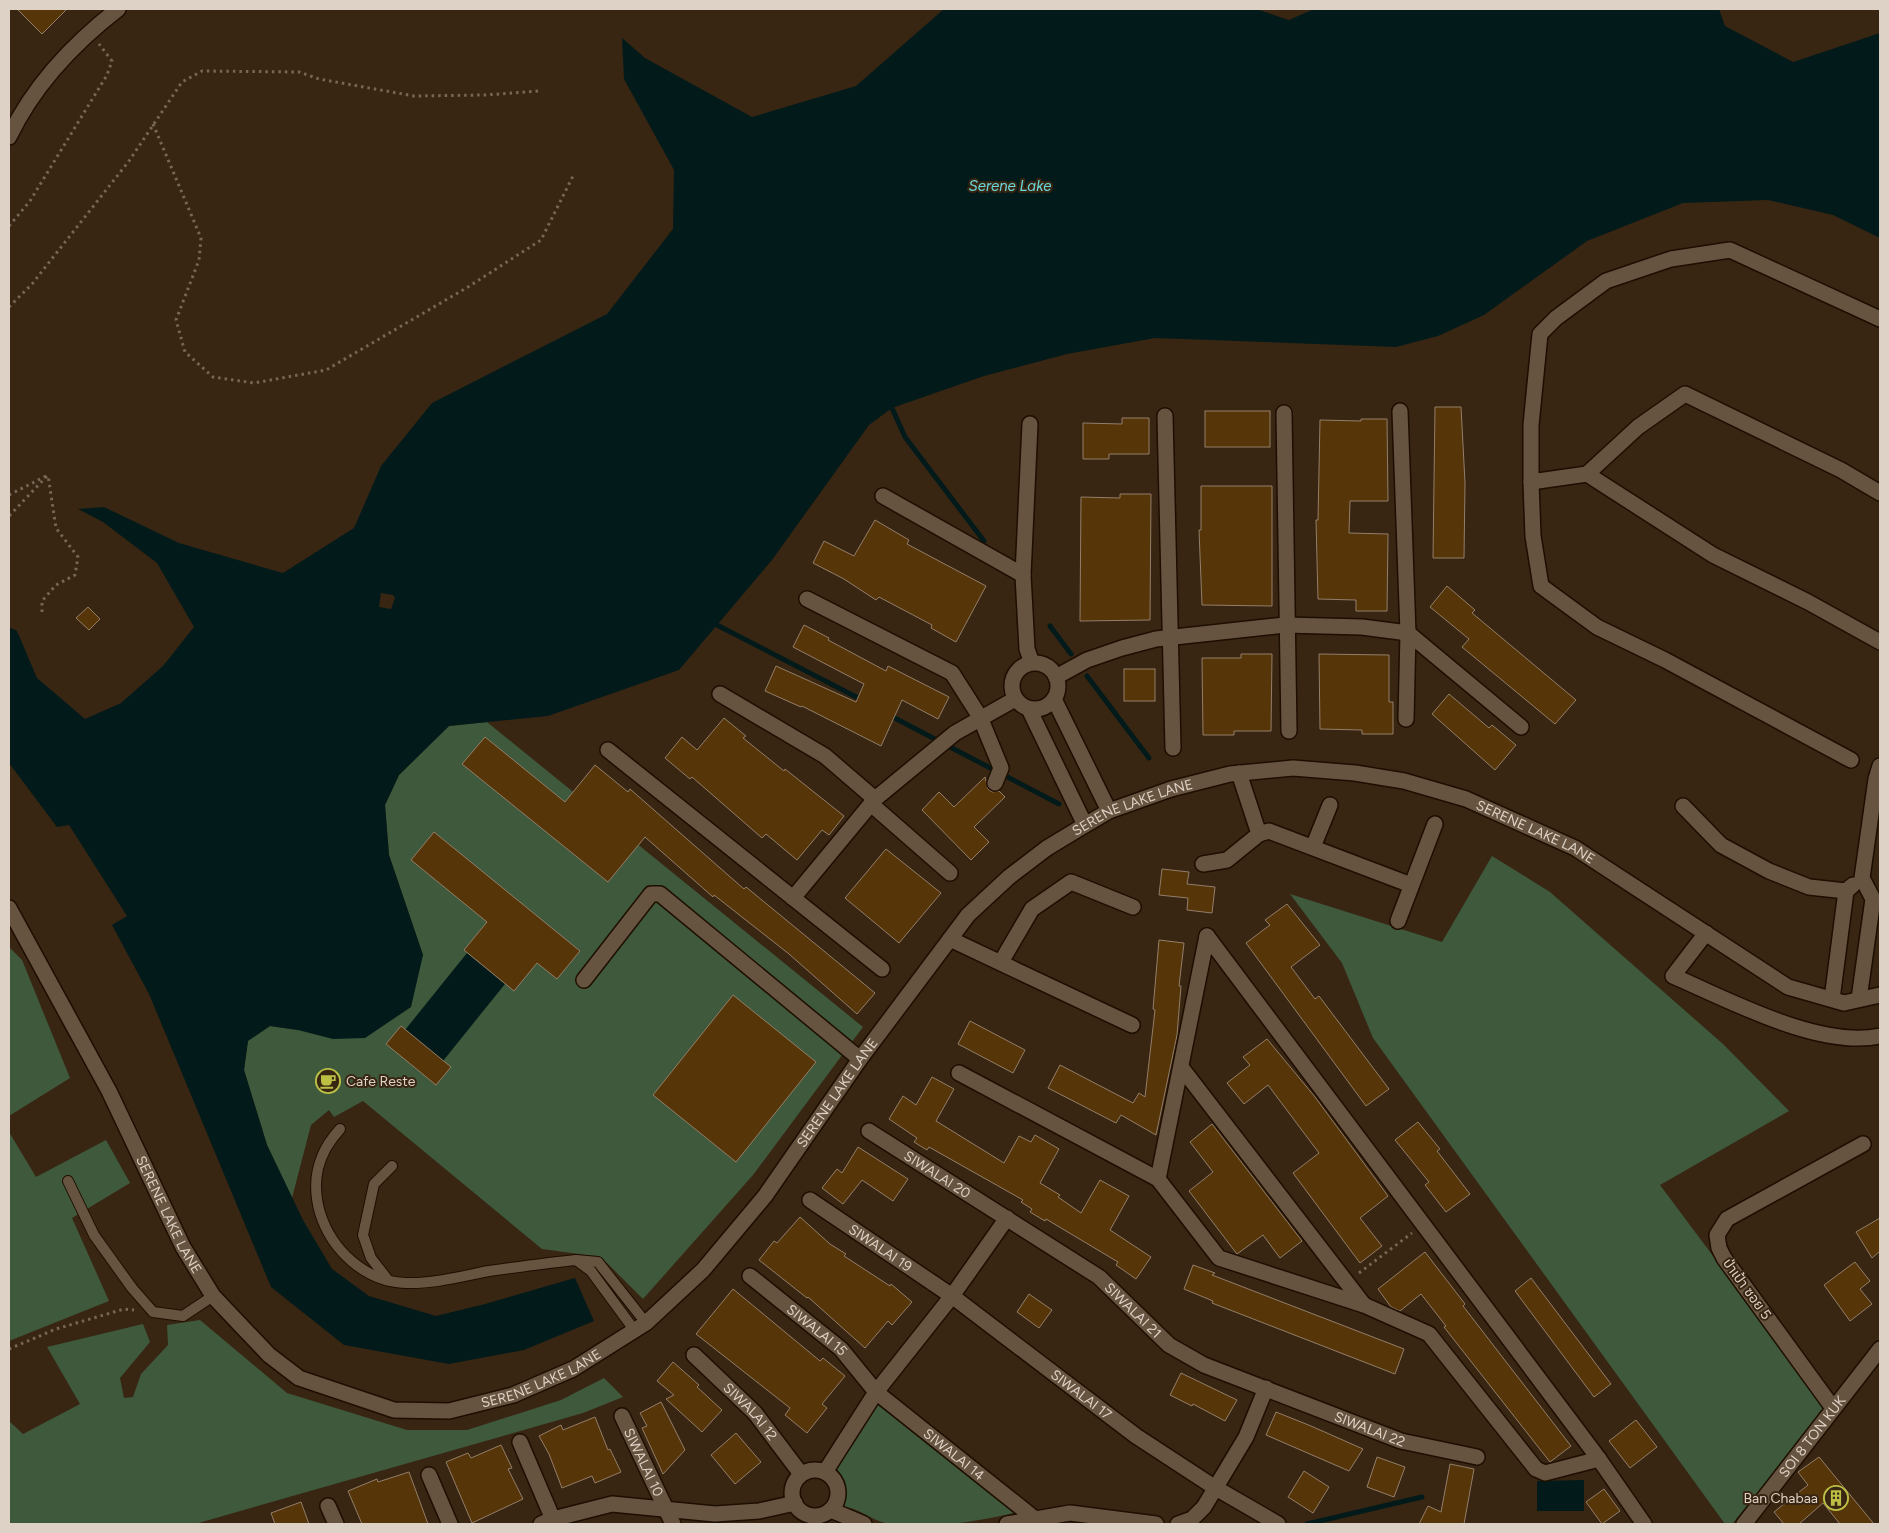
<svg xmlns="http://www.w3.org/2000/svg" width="1889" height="1533" font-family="Figtree,'Noto Sans Thai',sans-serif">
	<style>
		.green { fill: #3e593b }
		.water { fill: #031a1a; fill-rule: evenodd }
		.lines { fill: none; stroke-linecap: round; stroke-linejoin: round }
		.stream { stroke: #031a1a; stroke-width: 5 }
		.building { fill: #563509; stroke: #937e69 }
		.service-casing { stroke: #1e0e00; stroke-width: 12 }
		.minor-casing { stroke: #1e0e00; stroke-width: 18 }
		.path { stroke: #766756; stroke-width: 3; stroke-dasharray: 2.5 4; stroke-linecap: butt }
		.service { stroke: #675440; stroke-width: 10 }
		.minor { stroke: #675440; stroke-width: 15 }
		.labels { text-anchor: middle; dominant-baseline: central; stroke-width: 4; stroke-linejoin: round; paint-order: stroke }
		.street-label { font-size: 14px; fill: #ded2c6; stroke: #382613 }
		.poi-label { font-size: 14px; fill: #ded2c6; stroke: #382613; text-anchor: start }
		.water-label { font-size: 15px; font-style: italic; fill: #68d9dc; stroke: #382613 }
	</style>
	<rect width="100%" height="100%" fill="#382613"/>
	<!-- green -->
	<g class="green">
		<polygon points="487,722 863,1027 753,1175 643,1299 601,1257 542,1249 363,1101 334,1117 329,1110 311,1125 292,1198 267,1145 244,1070 248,1040 270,1026 298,1030 423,955 389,855 385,805 399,775 449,726"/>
		<polygon points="1492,856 1550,892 1723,1044 1789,1111 1660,1185 1828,1410 1732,1524 1725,1524 1373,1038 1342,963 1290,894 1442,942"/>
		<polygon points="9,947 22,960 70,1078 9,1116"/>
		<polygon points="9,1132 36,1177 106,1140 130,1183 72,1218 109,1301 9,1341"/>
		<polygon points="200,1320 287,1393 407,1430 467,1430 561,1400 604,1378 623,1397 583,1413 195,1524 9,1524 9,1421 23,1434 80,1404 47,1347 143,1324 150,1342 120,1378 124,1398 133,1397 141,1374 168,1345 167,1325"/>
		<path d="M878,1405L1014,1513C974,1522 931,1529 891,1524C875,1523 858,1507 844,1507C849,1491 847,1482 837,1469Z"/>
	</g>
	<!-- water -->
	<g class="water">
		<path d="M944,9H1256L1289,20L1314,9H1719L1725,26L1793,62L1880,33V238L1833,215L1768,200L1683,203L1587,241L1484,315L1438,336L1396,347L1155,338L1067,354L984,376L892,408L869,425L772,560L679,670L548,716L449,726L399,775L385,805L389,855L423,955L411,1007L365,1038L333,1039L298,1030L270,1026L248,1041L244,1070L267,1145L303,1220L332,1269L369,1296L436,1316L485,1304L575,1278L594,1321L524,1350L449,1364L344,1345L271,1287L149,994L112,925L127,916L69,825L57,827L9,763V627L17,631L37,678L85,719L121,703L163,666L194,627L157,563L103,522L78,509L104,507L179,543L283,573L354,528L381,466L432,403L607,314L673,229L674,170L624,79L622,38L645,58L752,117L856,86ZM381,593L393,595L395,598L391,609L379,607Z"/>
		<polygon points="467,953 505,984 443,1061 405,1030"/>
		<polygon points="1584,1480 1584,1511 1537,1511 1537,1481"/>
	</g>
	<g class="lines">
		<!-- stream -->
		<g class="stream">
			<polyline points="892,408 905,437 984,541"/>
			<polyline points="717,625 864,701"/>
			<polyline points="1050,626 1071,654"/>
			<polyline points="1087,676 1149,758"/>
			<polyline points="889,715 1059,804"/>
			<polyline points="1307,1524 1422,1497"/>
		</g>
	</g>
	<!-- building -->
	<g class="building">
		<polygon points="17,9 67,9 42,34"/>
		<polygon points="1435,407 1461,407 1465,483 1464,558 1433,558"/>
		<rect x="1205" y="411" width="65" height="36"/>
		<polygon points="1122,418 1149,418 1149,454 1109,454 1109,459 1083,459 1083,423 1122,424"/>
		<polygon points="1361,419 1387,419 1388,501 1350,501 1349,533 1388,534 1387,611 1356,611 1356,600 1318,599 1316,520 1318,520 1320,420 1361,421"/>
		<polygon points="1201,486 1272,486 1272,606 1202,605 1199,530 1201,530"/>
		<polygon points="1120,494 1151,494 1150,620 1080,621 1081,497 1120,498"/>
		<polygon points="875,520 909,540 907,544 986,586 956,642 931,628 932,625 879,597 876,600 844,579 813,563 824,541 854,556"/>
		<polygon points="1447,586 1475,610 1472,613 1576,700 1555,724 1462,647 1469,639 1430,607"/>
		<polygon points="88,607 100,619 89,630 76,618"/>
		<polygon points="804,625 829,638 828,640 886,671 888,666 949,697 938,719 902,700 881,746 802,706 801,707 765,691 776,666 856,702 864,684 793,647"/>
		<polygon points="1241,654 1272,654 1271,731 1234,731 1234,735 1203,735 1202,658 1241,658"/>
		<polygon points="1319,654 1389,655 1389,702 1393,702 1393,734 1362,734 1362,730 1320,729"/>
		<rect x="1124" y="669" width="31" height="32"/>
		<polygon points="1449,694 1489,728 1492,725 1516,745 1495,770 1432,714"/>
		<polygon points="724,718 746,736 743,738 784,771 785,769 844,816 829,835 822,830 797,860 766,834 762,838 692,777 690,779 665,758 682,737 697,750"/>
		<polygon points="485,737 565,802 595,765 628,792 630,789 744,889 746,887 875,993 857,1014 789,954 714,895 713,897 645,837 608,882 462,764"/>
		<polygon points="985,777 988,789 992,792 999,791 1005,797 974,827 989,842 971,860 922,810 939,792 954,807"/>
		<polygon points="434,832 580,951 557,979 537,963 514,991 464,950 487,922 411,860"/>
		<polygon points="886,849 941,893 899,943 845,898"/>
		<polygon points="1162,869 1189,872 1187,884 1215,887 1212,913 1187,910 1188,898 1159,895"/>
		<polygon points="1287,904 1320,945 1291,967 1315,999 1319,996 1389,1089 1366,1106 1246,943 1270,925 1265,920"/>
		<polygon points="1159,940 1184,943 1179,986 1181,986 1177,1035 1156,1135 1121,1115 1116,1123 1048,1088 1060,1065 1133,1103 1139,1093 1145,1097 1155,1010 1153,1009"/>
		<polygon points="733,995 816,1062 736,1162 653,1095"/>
		<polygon points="970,1021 1025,1050 1013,1073 958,1044"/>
		<polygon points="401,1026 451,1067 436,1085 386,1044"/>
		<polygon points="1267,1039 1315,1097 1388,1196 1360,1218 1382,1246 1360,1263 1293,1173 1319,1153 1268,1085 1244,1104 1227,1083 1250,1065 1243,1057"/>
		<polygon points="932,1077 954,1089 936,1121 1004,1163 1019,1136 1031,1142 1035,1135 1059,1149 1040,1183 1060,1195 1058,1197 1081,1213 1100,1180 1129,1196 1110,1230 1151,1257 1136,1279 1116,1265 1118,1262 1046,1219 1045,1221 1030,1212 1032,1209 1021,1202 1023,1200 929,1147 927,1150 914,1142 917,1138 889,1119 903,1096 916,1105"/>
		<polygon points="1418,1122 1440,1149 1437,1151 1470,1194 1446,1212 1425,1185 1429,1182 1395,1140"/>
		<polygon points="1212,1124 1302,1241 1280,1258 1263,1235 1237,1254 1189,1191 1213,1172 1190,1142"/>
		<polygon points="858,1147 908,1179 893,1201 862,1180 843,1204 822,1188 837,1169 842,1173"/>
		<polygon points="800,1217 830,1244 846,1254 844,1256 890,1286 891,1284 912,1302 892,1325 888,1321 865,1348 808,1297 807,1298 759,1260 774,1241 777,1243"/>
		<polygon points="1880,1218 1880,1251 1872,1258 1856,1232"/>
		<polygon points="1425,1252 1465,1304 1463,1306 1571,1446 1550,1462 1444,1327 1446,1326 1421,1294 1400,1311 1391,1307 1378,1289"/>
		<polygon points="1855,1262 1870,1281 1860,1289 1872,1304 1850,1321 1824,1285"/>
		<polygon points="1193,1265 1215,1273 1212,1275 1404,1349 1395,1374 1212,1303 1213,1301 1184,1289"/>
		<polygon points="1531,1278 1611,1384 1594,1397 1515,1291"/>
		<polygon points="733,1289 820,1361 823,1358 845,1376 822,1404 827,1408 807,1433 785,1415 790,1408 696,1334"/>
		<polygon points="1029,1294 1052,1310 1039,1328 1017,1312"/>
		<polygon points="673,1362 699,1385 697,1387 722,1410 702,1432 666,1399 674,1395 657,1381"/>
		<polygon points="1181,1373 1237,1400 1225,1421 1193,1404 1192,1406 1170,1395"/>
		<polygon points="661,1402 685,1450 663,1474 642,1428 647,1426 640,1413"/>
		<polygon points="1276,1412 1311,1426 1363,1449 1349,1471 1266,1435"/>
		<polygon points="595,1417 608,1450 610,1449 621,1472 595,1483 592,1476 562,1488 549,1454 539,1436 561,1425 563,1430"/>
		<polygon points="1636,1420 1657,1447 1630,1468 1609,1441"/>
		<polygon points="736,1433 761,1462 735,1484 711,1455"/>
		<polygon points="501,1445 512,1468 508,1469 523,1499 472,1523 446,1462 468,1453 471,1458"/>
		<polygon points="1377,1457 1405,1467 1394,1497 1367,1487"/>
		<polygon points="1819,1457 1874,1524 1840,1524 1823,1503 1799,1524 1784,1524 1774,1512 1808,1485 1798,1472"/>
		<polygon points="1450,1464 1474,1469 1464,1524 1419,1524 1428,1506 1441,1512"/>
		<polygon points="1304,1471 1329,1487 1313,1513 1288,1497"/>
		<polygon points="409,1472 428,1524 362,1524 348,1491 377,1479 378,1482"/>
		<polygon points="1604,1489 1620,1511 1602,1524 1586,1502"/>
		<polygon points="301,1502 309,1524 275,1524 271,1513"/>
	</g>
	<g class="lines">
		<defs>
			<g id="service">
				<path d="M340,1129C317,1154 311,1181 320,1213C332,1251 366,1282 406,1283C433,1284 463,1276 489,1271C518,1267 547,1263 576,1260L598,1262L646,1323"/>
				<polyline points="68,1181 94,1235 132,1288 153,1312 183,1316 213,1296"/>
				<polyline points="576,1260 591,1271 635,1331"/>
				<polyline points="388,1280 371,1258 363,1235 374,1184 392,1166"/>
			</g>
			<g id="minor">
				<path d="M9,137C33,87 74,43 118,9"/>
				<polyline points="1880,319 1730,250 1671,259 1606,281 1556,318 1540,334 1531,425 1531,482 1587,474 1713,555 1808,602 1880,642"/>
				<polyline points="1400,411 1408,633 1406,719"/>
				<polyline points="1284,413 1289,731"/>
				<polyline points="1165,416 1173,748"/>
				<polyline points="1030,424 1023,575 1027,649 1032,663"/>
				<polyline points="1587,474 1638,427 1685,394 1841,470 1880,493"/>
				<polyline points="1531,482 1533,536 1541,586 1597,627 1665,660 1851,760"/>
				<polyline points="883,496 1023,575"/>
				<polyline points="807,599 952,673 980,717 1001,768 995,783"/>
				<circle cx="1035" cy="686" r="23"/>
				<polyline points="1056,677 1087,660 1122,648 1156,639 1285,625 1362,627 1408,633 1521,727"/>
				<polyline points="720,694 825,756 875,799"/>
				<polyline points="1054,699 1109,811"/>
				<polyline points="1029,709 1085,825"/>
				<polyline points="608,750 882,969"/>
				<polyline points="1239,773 1259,834"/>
				<polyline points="871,804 950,873"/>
				<polyline points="1683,806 1721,845 1769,871 1809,887 1846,891"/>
				<polyline points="1313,847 1330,805"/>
				<polyline points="1203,864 1227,860 1259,834 1269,831 1411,885"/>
				<polyline points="793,898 875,799 955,733 1015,699"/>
				<path id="s1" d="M9,908L109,1091L183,1247L213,1296L269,1355L299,1378L394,1410L449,1411L513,1395L573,1369L646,1323L703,1270L765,1196L860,1059L968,915L1009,877L1047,848L1085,825L1109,811L1171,789L1230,774L1293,768L1355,773L1404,781L1466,799L1575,848L1788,987L1844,1003L1880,995"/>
				<polyline points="1398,921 1435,824"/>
				<path d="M1706,933L1673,976C1729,1000 1819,1049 1880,1036"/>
				<polyline points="1207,936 1599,1459 1644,1524"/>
				<polyline points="950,939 1132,1025"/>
				<polyline points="1001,962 1032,909 1071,882 1133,907"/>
				<polyline points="584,980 651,894 660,894 860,1059"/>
				<polyline points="1832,999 1846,891 1853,885"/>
				<polyline points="1859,999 1873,899 1862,878 1876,779 1880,766"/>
				<polyline points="1181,1067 1364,1305"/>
				<polyline points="959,1073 1158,1179 1219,1258 1364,1305 1429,1334 1536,1469 1545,1473 1599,1459"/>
				<path id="s2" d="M869,1131L1099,1277L1169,1345L1204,1365L1401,1441L1477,1457"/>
				<polyline points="1158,1179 1207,936"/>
				<path id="s3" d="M810,1200L952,1296L1136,1436L1214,1487L1278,1524"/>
				<path id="s4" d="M750,1276L841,1349L876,1392L1034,1518"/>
				<path id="s5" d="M694,1355L755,1413L801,1474"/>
				<polyline points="1833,1408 1724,1258 1719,1248 1717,1235 1727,1219 1863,1144"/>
				<path id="s6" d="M622,1416L673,1524"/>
				<polyline points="520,1442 555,1524"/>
				<circle cx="815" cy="1493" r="23"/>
				<polyline points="825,1472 876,1392 952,1296 1007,1218"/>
				<polyline points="429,1475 450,1524"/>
				<polyline points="328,1506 336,1524"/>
				<polyline points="831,1510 864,1524"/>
				<polyline points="541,1524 553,1519 612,1504 715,1514 759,1511 795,1503"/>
				<polyline points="1007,1524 1070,1513 1156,1524"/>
				<polyline points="1178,1524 1192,1519 1204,1507 1246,1437 1266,1388"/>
				<path id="s7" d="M1744,1524L1880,1349"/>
			</g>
		</defs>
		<!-- service casing -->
		<use href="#service" class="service-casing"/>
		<!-- minor casing -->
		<use href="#minor" class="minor-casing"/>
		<!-- path -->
		<g class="path">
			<polyline points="153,124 201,238 199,260 176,320 185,352 213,377 254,383 326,370 468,287 541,240 574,174"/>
			<polyline points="9,226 30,201 107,75 112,61 99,44"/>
			<polyline points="9,307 32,284 129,161 182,82 202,71 299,72 319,79 414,96 485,95 539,91"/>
			<polyline points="9,495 48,475 9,516"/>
			<polyline points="42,612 42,601 56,585 75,575 78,557 56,528 48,475"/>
			<polyline points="1359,1273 1412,1233"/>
			<polyline points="9,1349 56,1329 124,1309 134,1310"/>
		</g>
		<!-- service -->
		<use href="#service" class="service"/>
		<!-- minor -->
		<use href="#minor" class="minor"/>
	</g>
	<!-- icons -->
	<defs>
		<symbol id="cafe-ring" viewBox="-11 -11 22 22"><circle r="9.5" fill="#382613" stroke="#bbc045" stroke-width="1.5"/><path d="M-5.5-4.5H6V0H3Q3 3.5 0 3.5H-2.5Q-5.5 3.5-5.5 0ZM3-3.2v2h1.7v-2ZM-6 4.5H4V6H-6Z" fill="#bbc045"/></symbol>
		<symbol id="building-ring" viewBox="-11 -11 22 22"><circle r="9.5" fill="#382613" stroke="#bbc045" stroke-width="1.5"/><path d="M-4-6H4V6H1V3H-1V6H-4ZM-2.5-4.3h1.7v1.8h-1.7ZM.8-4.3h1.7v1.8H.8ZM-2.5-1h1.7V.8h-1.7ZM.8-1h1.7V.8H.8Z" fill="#bbc045"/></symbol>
	</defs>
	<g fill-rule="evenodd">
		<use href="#cafe-ring" x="314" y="1067" width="28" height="28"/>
		<use href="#building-ring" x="1822" y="1484" width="28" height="28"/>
	</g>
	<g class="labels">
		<!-- street labels -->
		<g class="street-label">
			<text stroke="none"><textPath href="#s1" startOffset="1651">SERENE LAKE LANE</textPath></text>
			<text stroke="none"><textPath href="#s1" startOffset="2071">SERENE LAKE LANE</textPath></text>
			<text stroke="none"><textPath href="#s1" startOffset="1231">SERENE LAKE LANE</textPath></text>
			<text stroke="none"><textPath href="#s2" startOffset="81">SIWALAI 20</textPath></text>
			<text stroke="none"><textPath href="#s1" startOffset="346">SERENE LAKE LANE</textPath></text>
			<text stroke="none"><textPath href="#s3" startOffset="85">SIWALAI 19</textPath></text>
			<text transform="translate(1747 1289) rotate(54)">ป่าเป้า ซอย 5</text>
			<text stroke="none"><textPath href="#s2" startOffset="320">SIWALAI 21</textPath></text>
			<text stroke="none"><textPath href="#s4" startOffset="86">SIWALAI 15</textPath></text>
			<text stroke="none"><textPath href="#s1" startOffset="811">SERENE LAKE LANE</textPath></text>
			<text stroke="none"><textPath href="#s3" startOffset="334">SIWALAI 17</textPath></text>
			<text stroke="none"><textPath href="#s5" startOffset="80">SIWALAI 12</textPath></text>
			<text stroke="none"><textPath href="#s2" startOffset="588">SIWALAI 22</textPath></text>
			<text stroke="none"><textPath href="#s7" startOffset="111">SOI 8 TON KUK</textPath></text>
			<text stroke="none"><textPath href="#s4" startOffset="272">SIWALAI 14</textPath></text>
			<text stroke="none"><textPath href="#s6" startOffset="51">SIWALAI 10</textPath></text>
		</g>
		<!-- poi labels -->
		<g class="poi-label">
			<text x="346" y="1081">Cafe Reste</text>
			<text x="1818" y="1498" text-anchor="end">Ban Chabaa</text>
		</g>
		<!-- water labels -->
		<g class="water-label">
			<text x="1010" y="186">Serene Lake</text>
		</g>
	</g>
	<!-- border -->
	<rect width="1889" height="1533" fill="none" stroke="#ded2c6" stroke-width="20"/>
</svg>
